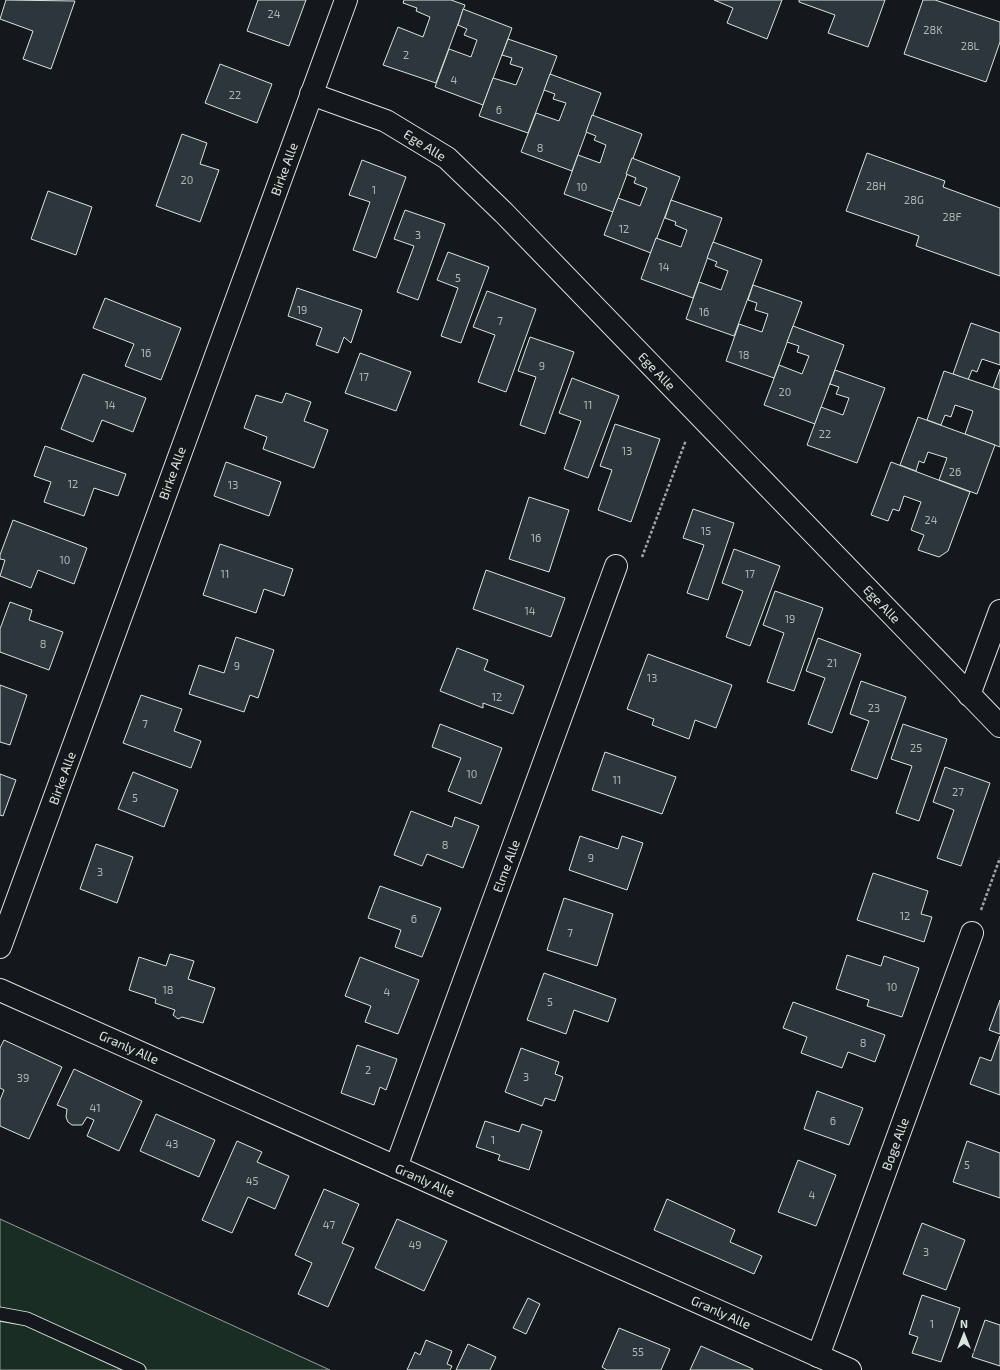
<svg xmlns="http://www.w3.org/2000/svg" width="1000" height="1370" font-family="'Exo 2',sans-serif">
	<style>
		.green { fill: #1a2d24; stroke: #939e99 }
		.building { fill: #2c363c; stroke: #d8e6dc }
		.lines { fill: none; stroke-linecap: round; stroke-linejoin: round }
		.service-casing { stroke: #d8e6dc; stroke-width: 15 }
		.minor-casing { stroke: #d8e6dc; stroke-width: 24 }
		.path { stroke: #9da8a2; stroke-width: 2.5; stroke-dasharray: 3 2; stroke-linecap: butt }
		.service { stroke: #14181c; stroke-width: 13 }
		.minor { stroke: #14181c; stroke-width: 22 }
		.labels { text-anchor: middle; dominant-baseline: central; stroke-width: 3; stroke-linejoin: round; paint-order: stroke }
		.number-label { font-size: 11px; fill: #adbab4 }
		.street-label { font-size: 13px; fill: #d8e6dc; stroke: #14181c }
	</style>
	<rect width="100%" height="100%" fill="#14181c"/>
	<!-- green -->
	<polygon class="green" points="0,1219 330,1370 0,1370"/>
	<!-- building -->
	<g class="building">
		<polygon points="6,0 75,1 51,69 23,59 33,31 0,19"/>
		<polygon points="258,0 306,0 289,46 247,31"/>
		<polygon points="404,0 451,0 465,5 436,83 383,65 398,27 423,37 430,17 416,11 417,8 403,3"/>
		<polygon points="714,0 782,0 767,39 727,23 733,8"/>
		<polygon points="799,0 885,0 868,47 828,33 835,15 799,2"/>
		<polygon points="923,0 935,0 1000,22 1000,42 986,82 904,54"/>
		<polygon points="463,9 512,28 483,105 435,87 449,49 471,57 477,40 464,35 467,29 458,25"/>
		<polygon points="508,39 557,56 528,133 479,116 493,78 516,85 523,68 510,64 512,58 502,55"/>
		<polygon points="220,64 272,84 257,123 205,103"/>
		<polygon points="550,74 601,93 572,171 521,152 536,113 559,121 566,103 553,99 555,94 544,90"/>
		<polygon points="592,115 642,134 613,212 564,194 578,155 600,163 606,145 594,140 596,136 586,132"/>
		<polygon points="182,134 207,143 200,164 219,170 200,222 156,206"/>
		<polygon points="867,153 945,181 943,187 1000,208 1000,276 916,246 919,236 846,211"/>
		<polygon points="632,158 680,177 651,253 604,235 618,198 640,206 647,188 634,183 636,178 626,174"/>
		<polygon points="362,160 406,177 376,258 353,250 370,202 349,195"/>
		<polygon points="48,191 92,207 76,255 31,239"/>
		<polygon points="671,200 722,218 693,298 641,279 656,238 681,247 687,230 675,225 676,222 665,218"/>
		<polygon points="405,210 445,224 418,300 397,292 414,246 394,239"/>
		<polygon points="713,242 762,260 734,336 686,319 699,282 721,290 728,271 715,266 717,262 707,258"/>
		<polygon points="448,252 489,267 461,343 441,336 458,288 437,280"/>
		<polygon points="753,285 802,302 774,378 726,361 739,324 762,332 768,314 755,310 757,303 748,300"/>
		<polygon points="297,288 362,310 351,343 344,337 338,353 316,345 322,328 288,316"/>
		<polygon points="487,291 536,309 506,392 478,382 495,335 473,327"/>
		<polygon points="105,298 181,328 161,380 125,366 134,344 93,328"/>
		<polygon points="971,323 1000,333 1000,365 982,359 977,372 972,370 968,380 953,374"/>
		<polygon points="793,326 844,345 815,424 764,405 779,365 802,374 809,356 797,352 799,346 787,342"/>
		<polygon points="530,337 574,352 545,434 520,425 536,377 518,371"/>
		<polygon points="360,353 411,372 396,411 345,393"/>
		<polygon points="1000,369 1000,390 993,388"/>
		<polygon points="835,370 885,388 857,463 807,445 821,407 843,415 849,398 836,394 839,387 830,384"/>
		<polygon points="944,371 1000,390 1000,447 965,434 973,411 955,405 951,417 945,415 941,425 927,420"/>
		<polygon points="83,374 146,398 133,432 102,420 93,442 61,429"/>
		<polygon points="572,378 619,396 588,478 564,469 581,421 559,413"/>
		<polygon points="286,393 311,402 304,421 328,430 314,468 263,449 267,437 244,428 256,395 282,403"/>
		<polygon points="918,417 995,445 977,494 939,480 947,458 928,452 924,463 919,461 916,471 900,465"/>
		<polygon points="615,424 660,439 631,522 598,510 612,470 600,466"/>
		<polygon points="45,446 126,474 118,496 94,488 84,516 44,502 51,482 34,476"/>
		<polygon points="226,462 281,482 269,516 214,496"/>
		<polygon points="891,462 970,492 948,551 939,557 918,550 924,535 911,530 921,502 904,496 899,511 893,509 888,521 871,515"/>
		<polygon points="529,497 569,510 549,572 509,559"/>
		<polygon points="693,509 734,523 708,600 687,593 704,545 683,538"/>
		<polygon points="13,520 87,548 74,584 38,570 31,588 0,576 5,560 0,559 0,555"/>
		<polygon points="220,544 293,569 284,596 264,589 256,613 203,595"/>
		<polygon points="734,549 780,566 750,646 726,637 743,591 722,583"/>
		<polygon points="486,570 565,598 551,637 473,609"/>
		<polygon points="775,591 823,608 794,691 767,682 784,633 763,625"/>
		<polygon points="10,602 32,610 29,620 63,632 49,670 0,652 0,629"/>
		<polygon points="236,637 274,650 258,698 250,695 244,712 189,694 199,665 224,673"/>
		<polygon points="818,638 861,654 832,733 808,724 825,678 806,671"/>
		<polygon points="457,648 488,660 484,670 524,686 513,714 483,703 483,708 440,691"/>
		<polygon points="648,654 732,685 716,728 695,720 689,739 652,725 654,719 627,709"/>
		<polygon points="861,681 906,697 877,779 851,770 869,721 850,714"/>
		<polygon points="0,685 27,695 10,745 0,742"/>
		<polygon points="141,695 182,709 174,731 201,741 191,768 123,743"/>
		<polygon points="440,724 502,748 481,804 448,791 461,758 432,747"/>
		<polygon points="903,724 947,739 919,821 896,813 912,766 891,759"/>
		<polygon points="605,752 676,777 662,814 592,790"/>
		<polygon points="945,767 990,783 961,866 937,858 954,810 933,802"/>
		<polygon points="133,772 178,790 164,827 118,809"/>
		<polygon points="0,774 16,780 3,816 0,815"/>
		<polygon points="411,811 452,827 455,817 479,826 463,868 427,854 422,866 394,855"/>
		<polygon points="580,836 618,849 622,836 643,843 627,890 569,870"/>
		<polygon points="96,844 133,857 117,903 80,889"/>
		<polygon points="873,873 928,891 921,914 932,917 924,942 857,920"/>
		<polygon points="380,886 441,908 422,957 395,947 401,930 368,918"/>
		<polygon points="564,898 613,914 597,966 547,950"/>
		<polygon points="170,954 194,961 188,979 215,988 203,1023 182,1017 178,1019 173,1015 175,1010 155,1003 156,999 129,990 139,957 166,966"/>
		<polygon points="847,955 881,966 884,956 919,968 902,1017 867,1006 869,1000 836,989"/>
		<polygon points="360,957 419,980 398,1034 365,1022 371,1006 345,996"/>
		<polygon points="544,973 616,999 608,1022 574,1010 566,1034 527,1020"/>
		<polygon points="1000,1000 1000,1034 989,1030"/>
		<polygon points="793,1002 885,1035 875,1062 848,1052 842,1068 801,1053 807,1037 783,1028"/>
		<polygon points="1000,1036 1000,1095 970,1084 980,1057 991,1061"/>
		<polygon points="4,1040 62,1067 29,1139 0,1126 0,1100 4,1090 0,1088 0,1048"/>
		<polygon points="357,1045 397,1059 386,1090 380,1087 374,1105 341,1093"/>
		<polygon points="521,1048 559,1062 555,1074 563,1077 555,1101 545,1098 542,1106 505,1092"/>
		<polygon points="74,1069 142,1101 119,1151 87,1136 94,1120 87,1117 82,1125 72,1125 68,1122 66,1117 67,1109 57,1105"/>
		<polygon points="817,1091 863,1108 849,1145 804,1129"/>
		<polygon points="156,1114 215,1140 199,1177 140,1151"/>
		<polygon points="485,1121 519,1132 522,1124 542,1131 529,1170 498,1160 500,1155 476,1147"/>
		<polygon points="237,1141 262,1152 257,1162 289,1176 275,1209 248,1197 232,1233 202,1220"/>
		<polygon points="967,1141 1000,1153 1000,1198 953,1182"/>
		<polygon points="798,1160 836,1175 816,1226 778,1212"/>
		<polygon points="324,1189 359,1204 342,1243 354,1248 328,1307 298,1294 312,1263 295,1255"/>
		<polygon points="667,1199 735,1230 730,1242 762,1256 754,1274 654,1230"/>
		<polygon points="397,1219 447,1241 424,1291 375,1268"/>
		<polygon points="922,1223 965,1240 946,1290 903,1274"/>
		<polygon points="922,1295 960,1308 941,1362 912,1353 918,1337 909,1334"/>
		<polygon points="528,1298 540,1304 526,1334 513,1328"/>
		<polygon points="985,1320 1000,1325 1000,1366 972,1357"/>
		<polygon points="619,1328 670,1349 661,1370 607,1370 602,1367"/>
		<polygon points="426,1340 452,1351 447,1364 452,1366 450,1370 407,1370 415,1352 420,1355"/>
		<polygon points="468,1344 496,1357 490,1370 456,1370"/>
		<polygon points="701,1346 753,1369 753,1370 690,1370"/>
	</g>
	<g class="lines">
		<defs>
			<polyline id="service" points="0,1314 27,1319 139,1370"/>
			<g id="minor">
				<polyline points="311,94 386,121 447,158 504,213 1000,726"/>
				<polyline points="969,695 1000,611"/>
				<polyline points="0,947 346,0"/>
				<polyline points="0,990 850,1370"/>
				<polyline points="396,1167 616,566"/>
				<polyline points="818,1356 972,933"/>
			</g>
		</defs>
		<!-- service casing -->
		<use href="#service" class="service-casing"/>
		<!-- minor casing -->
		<use href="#minor" class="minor-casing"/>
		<!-- path -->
		<g class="path">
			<polyline points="642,557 686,440"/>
			<polyline points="981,910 1000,858"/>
		</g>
		<!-- service -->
		<use href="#service" class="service"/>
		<!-- minor -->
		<use href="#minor" class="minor"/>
	</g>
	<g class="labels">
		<!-- number labels -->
		<g class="number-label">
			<text x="274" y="13">24</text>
			<text x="933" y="29">28K</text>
			<text x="970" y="45">28L</text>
			<text x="406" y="54">2</text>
			<text x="454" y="79">4</text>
			<text x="235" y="94">22</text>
			<text x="499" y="109">6</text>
			<text x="540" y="147">8</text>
			<text x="187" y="179">20</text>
			<text x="876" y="185">28H</text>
			<text x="582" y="186">10</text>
			<text x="374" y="189">1</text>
			<text x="914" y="199">28G</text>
			<text x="952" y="216">28F</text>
			<text x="624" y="228">12</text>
			<text x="418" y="234">3</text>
			<text x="664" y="266">14</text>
			<text x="458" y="277">5</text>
			<text x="302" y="309">19</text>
			<text x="704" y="311">16</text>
			<text x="500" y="320">7</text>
			<text x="146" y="352">16</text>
			<text x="744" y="354">18</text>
			<text x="542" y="365">9</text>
			<text x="364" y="376">17</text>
			<text x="785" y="391">20</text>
			<text x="110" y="404">14</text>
			<text x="588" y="404">11</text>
			<text x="825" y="433">22</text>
			<text x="627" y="450">13</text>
			<text x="955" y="471">26</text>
			<text x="73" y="483">12</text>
			<text x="233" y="484">13</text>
			<text x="931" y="519">24</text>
			<text x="706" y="530">15</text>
			<text x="536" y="537">16</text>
			<text x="65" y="559">10</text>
			<text x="225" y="573">11</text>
			<text x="750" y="573">17</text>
			<text x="530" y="610">14</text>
			<text x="790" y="618">19</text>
			<text x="43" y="643">8</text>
			<text x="832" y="662">21</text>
			<text x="237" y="665">9</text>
			<text x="652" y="677">13</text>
			<text x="497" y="696">12</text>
			<text x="874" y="707">23</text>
			<text x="145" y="723">7</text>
			<text x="916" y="747">25</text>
			<text x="472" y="773">10</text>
			<text x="617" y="779">11</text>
			<text x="958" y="791">27</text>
			<text x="135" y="797">5</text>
			<text x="445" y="844">8</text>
			<text x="591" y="857">9</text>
			<text x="100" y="871">3</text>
			<text x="905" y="915">12</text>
			<text x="414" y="918">6</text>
			<text x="570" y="932">7</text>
			<text x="892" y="986">10</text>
			<text x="168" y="989">18</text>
			<text x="387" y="991">4</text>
			<text x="550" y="1001">5</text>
			<text x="863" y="1042">8</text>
			<text x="368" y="1069">2</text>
			<text x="526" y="1076">3</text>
			<text x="23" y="1077">39</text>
			<text x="95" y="1107">41</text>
			<text x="833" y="1120">6</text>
			<text x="493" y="1139">1</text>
			<text x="172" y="1143">43</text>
			<text x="967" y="1164">5</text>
			<text x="252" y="1180">45</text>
			<text x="812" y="1194">4</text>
			<text x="329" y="1224">47</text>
			<text x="415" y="1244">49</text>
			<text x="926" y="1251">3</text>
			<text x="932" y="1323">1</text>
			<text x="638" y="1351">55</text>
		</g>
		<!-- street labels -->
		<g class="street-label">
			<text transform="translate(425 145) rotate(32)">Ege Alle</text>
			<text transform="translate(284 169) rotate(-70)">Birke Alle</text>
			<text transform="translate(657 371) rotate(46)">Ege Alle</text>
			<text transform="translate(172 473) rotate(-70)">Birke Alle</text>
			<text transform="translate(882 604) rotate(46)">Ege Alle</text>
			<text transform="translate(62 778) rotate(-70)">Birke Alle</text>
			<text transform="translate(506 866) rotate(-70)">Elme Alle</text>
			<text transform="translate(129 1047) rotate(24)">Granly Alle</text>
			<text transform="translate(895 1144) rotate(-70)">Bøge Alle</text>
			<text transform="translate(425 1180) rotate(24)">Granly Alle</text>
			<text transform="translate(721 1312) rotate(24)">Granly Alle</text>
		</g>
	</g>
	<!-- north arrow -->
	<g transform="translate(964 1334)" stroke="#14181c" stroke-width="3" paint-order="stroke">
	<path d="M0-3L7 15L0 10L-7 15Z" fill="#d8e6dc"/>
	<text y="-6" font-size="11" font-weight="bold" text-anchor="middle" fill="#d8e6dc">N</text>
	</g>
</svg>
